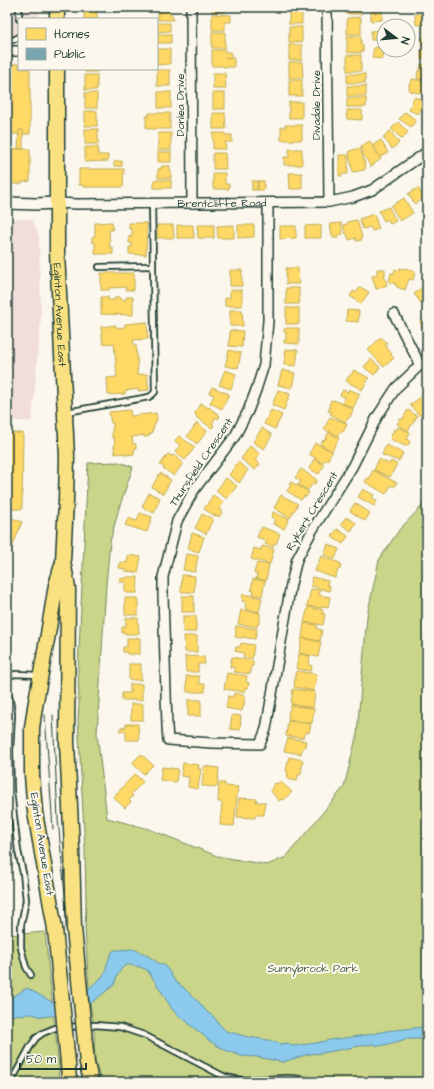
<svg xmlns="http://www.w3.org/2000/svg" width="434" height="1089" font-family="'Architects Daughter',sans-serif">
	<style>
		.built { fill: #f1dddb }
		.green { fill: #cad589; stroke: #74895e }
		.water { fill: #8ccaed; stroke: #6092a3 }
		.pier { fill: #fbf7ec }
		.homes { fill: #ffd966; stroke: #bcaa57 }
		.public { fill: #76a5af; stroke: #5c868a }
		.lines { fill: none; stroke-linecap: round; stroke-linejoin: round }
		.service-casing { stroke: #1f3d34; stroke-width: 8 }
		.minor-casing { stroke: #1f3d34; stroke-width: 12 }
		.tertiary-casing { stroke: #1f3d34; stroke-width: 14 }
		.primary-casing { stroke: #1f3d34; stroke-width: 17 }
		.service { stroke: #fbf7ec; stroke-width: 4.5 }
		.minor { stroke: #fbf7ec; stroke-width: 9 }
		.tertiary { stroke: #fbf7ec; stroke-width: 11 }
		.primary { stroke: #f9e181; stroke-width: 14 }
		.tram { stroke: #1f3d34; stroke-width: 1 }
		.primary-bridge-casing { stroke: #1f3d34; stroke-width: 17; stroke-linecap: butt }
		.primary-bridge { stroke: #f9e181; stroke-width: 14 }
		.labels { text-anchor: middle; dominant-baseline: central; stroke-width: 4; stroke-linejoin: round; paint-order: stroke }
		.street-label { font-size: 11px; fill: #1f3d34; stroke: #fbf7ec }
		.park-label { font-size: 11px; fill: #415b45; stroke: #fbf7ec }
	</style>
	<rect width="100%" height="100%" fill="#fbf7ec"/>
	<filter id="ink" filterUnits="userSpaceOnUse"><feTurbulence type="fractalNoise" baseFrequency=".025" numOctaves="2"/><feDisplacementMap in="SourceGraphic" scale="8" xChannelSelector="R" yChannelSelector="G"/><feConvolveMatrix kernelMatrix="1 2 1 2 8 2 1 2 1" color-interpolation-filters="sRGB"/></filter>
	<g filter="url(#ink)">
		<!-- built -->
		<g class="built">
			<polygon points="7,7 39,7 39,19 19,19 19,44 7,44"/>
			<polygon points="7,219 32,219 39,236 41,318 32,421 7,421"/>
		</g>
		<!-- green -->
		<g class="green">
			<polygon points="119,462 133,467 119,508 110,542 106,585 97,733 107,818 149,829 217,856 267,865 286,857 344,787 357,734 367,616 379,560 399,530 423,505 427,497 427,1082 101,1082 95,1061 94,1031 90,1003 85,929 86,900 85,850 78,719 79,705 78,669 88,463"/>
			<polygon points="45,932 59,1068 58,1082 7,1082 7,935"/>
		</g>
		<!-- water -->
		<polygon class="water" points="133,949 145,954 158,963 164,965 169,971 174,980 184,988 197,1001 199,1002 207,1012 213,1016 220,1025 226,1031 248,1037 268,1040 281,1044 288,1043 292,1046 316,1043 330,1040 366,1035 386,1031 423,1027 427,1028 427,1039 406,1039 389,1044 379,1046 373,1044 365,1045 322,1053 309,1054 283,1062 257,1057 241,1056 225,1050 208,1040 203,1035 189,1024 187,1021 179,1017 172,1009 156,983 147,970 140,967 130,965 126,965 122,968 117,976 114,985 81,1011 65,1016 50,1016 42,1017 32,1014 13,1015 7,1017 7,1000 27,988 52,1002 74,1001 102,977 106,971 106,967 110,956 113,951 116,950"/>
		<!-- pier -->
		<polygon class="pier" points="87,986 89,1007 82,1013 65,1018 55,1018 53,1000 73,999"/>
		<!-- homes -->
		<g class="homes">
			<rect x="84" y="7" width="13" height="12"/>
			<rect x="151" y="7" width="20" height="2"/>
			<rect x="212" y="7" width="13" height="5"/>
			<rect x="346" y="7" width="15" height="7"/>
			<rect x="289" y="9" width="13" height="15"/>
			<polygon points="170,11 171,16 173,16 173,20 158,20 158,12"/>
			<polygon points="371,12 382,12 382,20 371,21"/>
			<polygon points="212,14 231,15 231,22 225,22 225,30 212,30"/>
			<polygon points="415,14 427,14 427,24 416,25"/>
			<polygon points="361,17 361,34 347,34 347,18"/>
			<polygon points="157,23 170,23 170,31 157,32"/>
			<polygon points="424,25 427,26 427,35 424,35"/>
			<rect x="289" y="27" width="13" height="15"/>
			<polygon points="382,30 382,40 371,40 371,31"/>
			<rect x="212" y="32" width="13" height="16"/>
			<rect x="157" y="34" width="14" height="9"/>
			<polygon points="347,36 361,36 361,45 363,45 363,51 361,51 361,53 347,52"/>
			<polygon points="422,37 427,38 427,47 422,46"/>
			<rect x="289" y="45" width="13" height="15"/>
			<polygon points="374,47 383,48 382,59 372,58"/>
			<polygon points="157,49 170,49 170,64 157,65"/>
			<polygon points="212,50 225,50 225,52 231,52 231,57 225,58 234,58 234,67 224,67 224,66 212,66"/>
			<rect x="421" y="50" width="6" height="9"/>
			<rect x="347" y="55" width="14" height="16"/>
			<polygon points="289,62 302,62 303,78 289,78"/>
			<polygon points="7,64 19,64 19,69 30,69 30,134 7,134"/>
			<polygon points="421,64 427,65 427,80 417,79 418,71 420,71"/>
			<rect x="85" y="69" width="12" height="3"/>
			<rect x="157" y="70" width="13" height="16"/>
			<polygon points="213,73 225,73 226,89 213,89"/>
			<rect x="347" y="74" width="18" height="9"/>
			<rect x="85" y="75" width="12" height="15"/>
			<polygon points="412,79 427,82 427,95 410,91 409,88 409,84 411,83"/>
			<rect x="289" y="80" width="13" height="16"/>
			<rect x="347" y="86" width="19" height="10"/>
			<rect x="158" y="92" width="13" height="16"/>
			<rect x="85" y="93" width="12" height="15"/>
			<rect x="213" y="93" width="12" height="16"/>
			<polygon points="414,97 426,101 422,109 421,109 418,114 409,110"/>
			<rect x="347" y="98" width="19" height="9"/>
			<rect x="289" y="102" width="13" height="16"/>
			<polygon points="347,110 362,110 362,120 347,119 346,114 347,114"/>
			<rect x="85" y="111" width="12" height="15"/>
			<polygon points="405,112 416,120 411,127 399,119"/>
			<polygon points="149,113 170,113 170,129 150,129 146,128 146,116 149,116"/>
			<polygon points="213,113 225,113 226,129 213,129"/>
			<polygon points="398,122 408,132 402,139 391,129"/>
			<polygon points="285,125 302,125 302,140 281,140 281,127 285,127"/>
			<rect x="85" y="129" width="13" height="15"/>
			<polygon points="19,130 23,130 23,149 18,149"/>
			<polygon points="390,131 399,143 392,149 383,137"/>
			<rect x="158" y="133" width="13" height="17"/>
			<polygon points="213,133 225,133 225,135 232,135 232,142 225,142 226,149 213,149"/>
			<polygon points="381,140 388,153 380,157 373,145"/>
			<polygon points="370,141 376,153 377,153 381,159 374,164 374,165 371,167 363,154 362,149 361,146"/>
			<polygon points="85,147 98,147 98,155 108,155 108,161 85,162"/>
			<polygon points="360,148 366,168 364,169 364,170 353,172 350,159 349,151"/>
			<polygon points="7,149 30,149 30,181 23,182 23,183 20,183 20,184 7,184"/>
			<polygon points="289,149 302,149 302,165 284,165 284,157 289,157"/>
			<rect x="158" y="152" width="13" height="10"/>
			<polygon points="213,153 225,153 226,169 213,169"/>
			<polygon points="339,155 348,155 348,174 342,174 342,176 339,176"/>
			<polygon points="116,161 122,161 122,166 114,166 114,162"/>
			<polygon points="162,166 170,166 170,170 171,170 171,178 158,178 158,169 160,169 160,168 162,168"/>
			<polygon points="79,169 124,169 123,187 83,187 83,185 79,185"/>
			<polygon points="213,173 225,173 225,184 229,184 229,189 213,189"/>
			<polygon points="289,173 302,173 302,189 290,189"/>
			<rect x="154" y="180" width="17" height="8"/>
			<rect x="252" y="181" width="5" height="9"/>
			<rect x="258" y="181" width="6" height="9"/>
			<polygon points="418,188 424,197 415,204 408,194"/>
			<polygon points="404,198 413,213 400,221 391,206"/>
			<polygon points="389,207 396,221 390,224 388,219 384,221 379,211"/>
			<polygon points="374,214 379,229 372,231 371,227 363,229 359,219"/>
			<polygon points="357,220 362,237 361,237 362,240 356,241 356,238 349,240 347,234 346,234 343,225 348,224 347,222"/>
			<polygon points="112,222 113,230 109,230 110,248 113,247 113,254 95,254 95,242 92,242 92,237 95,236 95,223"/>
			<polygon points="129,223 147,223 146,255 129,254 129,247 132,247 132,243 129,243 129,236 132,237 132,229 129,229"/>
			<polygon points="341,223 343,234 338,235 338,238 333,238 333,235 332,236 330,224"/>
			<polygon points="157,225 173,225 174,238 157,238"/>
			<polygon points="177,225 193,225 194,238 177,238"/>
			<polygon points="197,225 214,225 214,238 198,238"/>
			<polygon points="234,225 234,238 218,238 217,226"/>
			<polygon points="238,225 254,225 254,237 238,238"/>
			<polygon points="321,225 321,238 305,238 305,226"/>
			<polygon points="280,226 296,226 296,238 280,239"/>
			<polygon points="286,268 298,268 299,284 286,284"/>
			<polygon points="400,268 405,269 406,268 415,272 413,280 409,279 405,290 397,287 395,285 396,284 389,282 391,273 394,274 395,269 399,271"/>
			<polygon points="377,269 385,269 385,275 384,275 387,285 377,289 376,289 372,276 377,275"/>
			<rect x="230" y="270" width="12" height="16"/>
			<polygon points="101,273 134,273 134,290 126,290 126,287 109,288 109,290 101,290"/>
			<polygon points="427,283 427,298 421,303 414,294"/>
			<polygon points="360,287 369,292 361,304 350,296 353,291 356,293"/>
			<rect x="286" y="288" width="13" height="16"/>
			<polygon points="230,290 242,290 242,306 225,306 225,298 230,298"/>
			<polygon points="101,297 108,297 108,300 115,300 115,297 120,297 120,300 126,300 126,297 133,297 133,315 101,314"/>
			<rect x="286" y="308" width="13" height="16"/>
			<polygon points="230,310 242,310 243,326 230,326"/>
			<polygon points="347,310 359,311 358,322 346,321"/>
			<polygon points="427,319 427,341 426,342 420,321"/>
			<polygon points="147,322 148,339 133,340 134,345 136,345 138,370 137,370 137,375 147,374 149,390 138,391 138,389 125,391 125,394 108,395 107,378 117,377 114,343 103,344 101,327 116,325 116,328 125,327 125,324"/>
			<polygon points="286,328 299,328 299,344 284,343 284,340 286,340 286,332 284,332 284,329 286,329"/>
			<polygon points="230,330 243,331 242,347 229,346"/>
			<polygon points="381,337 387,343 385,345 390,352 392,354 391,355 394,358 384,367 368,350"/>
			<polygon points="286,349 298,350 296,366 284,365"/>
			<polygon points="229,350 241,353 238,368 225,366"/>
			<polygon points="371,359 380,367 374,375 364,367"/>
			<polygon points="225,370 236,374 231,389 219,385"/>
			<polygon points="282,370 295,373 292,388 278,385"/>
			<polygon points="354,370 369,378 362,390 346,381 349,376 351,375"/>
			<polygon points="212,387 229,394 222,409 210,403 214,395 209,393"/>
			<polygon points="349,389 360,394 353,408 342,403 345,397 340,395 343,390 348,392"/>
			<polygon points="278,390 290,394 284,410 272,405"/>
			<polygon points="422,396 427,402 427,411 424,407 422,409 424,411 423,413 421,415 419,415 410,405"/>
			<polygon points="331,400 334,401 334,400 353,409 353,410 350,417 348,419 347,419 345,422 330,414 332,412 328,411 330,407 329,405"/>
			<polygon points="201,403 208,408 209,407 220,416 218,419 216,417 212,424 214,425 212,428 197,418 195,413"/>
			<polygon points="130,410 131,416 156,413 157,419 151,434 149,434 149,436 144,437 144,435 132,437 133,444 136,444 136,449 134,449 134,454 125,455 124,453 115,454 114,446 115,446 114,437 112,438 112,429 113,429 113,423 111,423 109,412"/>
			<polygon points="271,410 282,415 275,429 264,424"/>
			<polygon points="408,410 417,416 408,431 397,424 400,419 402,420"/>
			<polygon points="330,417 346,423 346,424 347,425 343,432 340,432 338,436 324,429"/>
			<polygon points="197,423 207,431 197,444 187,436"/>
			<polygon points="398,427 410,432 407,439 410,442 408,445 405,446 390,439 394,429 397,430"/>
			<polygon points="262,428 272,435 264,449 253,442"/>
			<polygon points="329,432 339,438 332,451 320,444 323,440 324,441"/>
			<polygon points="7,433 23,433 22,509 7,509"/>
			<polygon points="179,436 195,447 185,460 175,452 180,445 174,441"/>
			<polygon points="315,443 332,451 332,453 330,455 328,460 325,460 323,463 315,459 316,458 309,454"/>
			<polygon points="386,445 403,453 399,461 382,455"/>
			<polygon points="250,446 260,454 255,460 260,464 255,470 241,459"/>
			<polygon points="168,454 172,456 173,455 183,463 174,476 163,468 164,467 160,465"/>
			<polygon points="314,459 324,465 319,474 309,469"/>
			<polygon points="379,459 389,464 391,461 397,464 390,477 374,470"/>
			<polygon points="238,462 248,470 239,483 229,475"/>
			<polygon points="301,469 317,480 315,484 313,483 308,490 298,485 301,481 295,478"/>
			<polygon points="373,470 397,483 394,487 391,485 386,494 365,482 367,478 369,479"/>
			<polygon points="160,473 171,480 163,494 152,487"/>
			<polygon points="226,478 237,486 227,499 216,491"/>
			<polygon points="291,482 309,492 306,497 304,496 301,500 287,491 291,485 289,484"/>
			<polygon points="363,489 374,495 372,498 377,501 374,506 358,497"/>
			<polygon points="149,493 160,498 154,513 142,507"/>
			<polygon points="213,495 224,502 219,509 223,511 219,517 216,515 215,516 204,509"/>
			<polygon points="281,495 298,504 290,518 274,508"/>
			<polygon points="355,503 370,513 365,521 350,511"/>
			<polygon points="273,512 289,519 284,529 273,524 275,519 271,517"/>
			<polygon points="140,513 152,517 147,532 125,525 128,518 137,521"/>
			<polygon points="202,514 213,519 206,534 195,528"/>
			<polygon points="7,516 22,522 7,561"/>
			<polygon points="346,517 356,523 351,531 341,524"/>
			<polygon points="262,527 280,534 276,544 274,544 273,547 265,544 267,541 257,537 260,530 261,530"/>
			<polygon points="337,529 348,536 343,544 332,537"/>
			<polygon points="192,533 204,537 199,552 188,549"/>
			<polygon points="328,544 339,549 335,559 324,555"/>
			<polygon points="262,546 274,549 270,564 251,559 254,548 261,550"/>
			<polygon points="186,554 198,556 195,572 183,570"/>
			<polygon points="128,555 141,557 138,573 126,571 126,569 119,568 120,562 127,563"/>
			<polygon points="321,556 340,563 341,566 340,569 338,570 335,578 315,571"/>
			<polygon points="257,563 269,565 266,581 256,578 257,574 254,573"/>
			<polygon points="182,575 195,576 194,592 181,592"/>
			<polygon points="125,577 138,577 137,593 125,593 125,582 119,582 120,578 125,579"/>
			<polygon points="312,577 328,581 327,585 330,586 329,591 311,586"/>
			<polygon points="253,579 265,581 262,596 253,595 254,591 251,590"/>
			<polygon points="311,589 320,590 319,595 330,597 328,607 322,606 322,608 307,606"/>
			<polygon points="243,594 262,598 259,612 245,609 246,602 242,601"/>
			<rect x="182" y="596" width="12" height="16"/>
			<rect x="125" y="598" width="13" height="17"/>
			<polygon points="308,607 323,610 322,614 325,614 323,625 304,622"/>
			<polygon points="241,610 260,613 260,623 258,623 257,627 238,624"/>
			<rect x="183" y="616" width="13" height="16"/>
			<polygon points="126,618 138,618 139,634 126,634 126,633 122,633 122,627 126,627"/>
			<polygon points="304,623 317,625 317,629 322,630 320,641 302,638"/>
			<polygon points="236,626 237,626 257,629 255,639 242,637 241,638 235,637 236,631 235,630"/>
			<polygon points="184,636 197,636 197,652 185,652"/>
			<polygon points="127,638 140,638 140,654 127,654 127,652 123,652 123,647 127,647"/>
			<polygon points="302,638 321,642 318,657 299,653"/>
			<polygon points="241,643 254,645 252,659 243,657 244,653 235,651 236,647 240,647"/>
			<polygon points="299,654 310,656 309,665 312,666 311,671 297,669 296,668"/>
			<polygon points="185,656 204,657 205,664 198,664 198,672 186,672"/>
			<polygon points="232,657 253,661 253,666 251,666 250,674 234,672 235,668 230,667"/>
			<rect x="129" y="664" width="12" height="16"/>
			<polygon points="296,671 317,674 314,691 294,687"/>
			<polygon points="227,673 247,676 246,682 249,683 248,688 245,688 245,692 224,689"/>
			<polygon points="186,676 199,676 199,684 205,684 205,692 187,692"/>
			<polygon points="130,684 142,684 142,700 122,700 122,693 130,693"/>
			<polygon points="293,689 315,692 313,708 291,704"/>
			<polygon points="234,693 245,695 244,706 243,706 242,711 226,708 228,696 233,697"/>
			<rect x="188" y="700" width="13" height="16"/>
			<rect x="131" y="704" width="12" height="16"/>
			<polygon points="291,705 314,709 312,723 288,720 289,710 290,710"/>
			<polygon points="232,715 241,716 240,730 230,729"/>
			<polygon points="288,721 289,721 311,724 309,733 306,732 304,734 303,738 286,736"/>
			<polygon points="126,724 138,724 139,740 126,740 126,731 120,732 120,728 126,727"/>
			<polygon points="288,738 306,741 305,747 303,747 301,754 284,751"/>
			<polygon points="141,754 153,765 144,774 132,763"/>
			<polygon points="289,757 303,760 301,774 300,775 298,775 297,781 287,779 288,772 286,771"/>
			<polygon points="183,763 199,765 198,769 201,769 198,789 188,787 189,777 181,776"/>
			<polygon points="204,766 219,768 217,787 202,786"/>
			<polygon points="162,767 178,769 176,782 160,780"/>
			<polygon points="135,774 143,782 131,794 133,796 129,800 131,802 125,808 113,797"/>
			<polygon points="280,781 292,792 283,800 282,799 279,801 270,790 273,788 272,786 275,783 277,784"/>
			<polygon points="219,783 225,783 225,786 238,787 234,826 220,825 222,802 218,802"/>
			<polygon points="239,798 257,799 256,802 265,802 264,815 255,815 255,818 237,817"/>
		</g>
		<!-- public -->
		<rect class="public" x="7" y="7" width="4" height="27"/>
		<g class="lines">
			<defs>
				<g id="service">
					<polyline points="19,19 19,7"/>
					<polyline points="7,40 13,40 19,37"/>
					<polyline points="99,267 153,266"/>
					<polyline points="67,412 149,397 152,395 155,392 152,203"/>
					<polyline points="7,676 16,674 38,675"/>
					<polyline points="7,691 10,700 12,714 10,751 11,791 18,851 23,873 26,900 21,925 21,948 26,967 31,975"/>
					<polyline points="11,1082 30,1047 36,1038 43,1033 55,1028 95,1025 120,1027 144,1035 225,1077 241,1080 288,1078 301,1079 315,1082"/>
				</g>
				<g id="minor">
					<polyline points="191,7 192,203"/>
					<polyline points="327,7 329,202"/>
					<polyline points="7,51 19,51"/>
					<path id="s1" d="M57,203L77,204L329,202L353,197L372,190L424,154L427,150"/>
					<polyline points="268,203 268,321 264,365 256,390 248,411 235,436 194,490 177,521 163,577 163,595 167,726 168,740 212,743 260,744 266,729 291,584 297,559 313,529 352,467 377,417 396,388 419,366 427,364"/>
					<polyline points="394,314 417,359 419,366"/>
				</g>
				<polyline id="tertiary" points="7,203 36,204 57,203"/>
				<g id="primary">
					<polyline points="57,7 57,19"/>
					<path id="s2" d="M57,69V252L67,456L66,501L63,561L68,588L67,742L72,849L74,928"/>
					<polyline points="55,929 35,812 32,775 32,728 35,707 48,634 56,585 62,565"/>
					<polyline points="68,1063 69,1082"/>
					<polyline points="87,1063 91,1082"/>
				</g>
			</defs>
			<!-- service casing -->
			<use href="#service" class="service-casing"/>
			<!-- minor casing -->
			<use href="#minor" class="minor-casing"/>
			<!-- tertiary casing -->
			<use href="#tertiary" class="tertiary-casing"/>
			<!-- primary casing -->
			<use href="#primary" class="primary-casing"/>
			<!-- service -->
			<use href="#service" class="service"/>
			<!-- minor -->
			<use href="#minor" class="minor"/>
			<!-- tertiary -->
			<use href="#tertiary" class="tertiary"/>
			<!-- primary -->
			<use href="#primary" class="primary"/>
			<!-- tram -->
			<g class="tram">
				<polyline points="45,715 53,829"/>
				<polyline points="53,715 58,819 82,1082"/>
			</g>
			<defs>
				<g id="primary-bridge">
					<polyline points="74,928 87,1063"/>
					<polyline points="55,929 68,1063"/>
				</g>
			</defs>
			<!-- primary-bridge casing -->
			<use href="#primary-bridge" class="primary-bridge-casing"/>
			<!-- primary-bridge -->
			<use href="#primary-bridge" class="primary-bridge"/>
		</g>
	</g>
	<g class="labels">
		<!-- street labels -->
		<g class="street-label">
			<text transform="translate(180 105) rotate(-90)">Donlea Drive</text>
			<text transform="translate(316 105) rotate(-90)">Divadale Drive</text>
			<text stroke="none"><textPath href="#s1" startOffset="165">Brentcliffe Road</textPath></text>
			<text stroke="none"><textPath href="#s2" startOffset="246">Eglinton Avenue East</textPath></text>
			<text transform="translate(201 462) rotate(-56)">Thursfield Crescent</text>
			<text transform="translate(312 511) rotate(-59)">Rykert Crescent</text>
			<text transform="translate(42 844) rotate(81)">Eglinton Avenue East</text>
		</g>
		<!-- park labels -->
		<g class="park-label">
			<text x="313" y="968">Sunnybrook Park</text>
		</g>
	</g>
	<!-- margin -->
	<rect width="434" height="1089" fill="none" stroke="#fbf7ec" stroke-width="24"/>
	<rect x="12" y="12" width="410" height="1065" fill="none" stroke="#1f3d34" stroke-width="1.5" filter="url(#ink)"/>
	<!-- legend -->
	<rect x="18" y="18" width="140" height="52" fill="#fbf7ec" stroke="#a3ada2"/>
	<rect x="26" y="28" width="20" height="12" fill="#ffd966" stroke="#a3ada2"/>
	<text x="54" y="38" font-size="12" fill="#1f3d34">Homes</text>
	<rect x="26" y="48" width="20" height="12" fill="#76a5af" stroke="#a3ada2"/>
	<text x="54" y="58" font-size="12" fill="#1f3d34">Public</text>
	<!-- north arrow -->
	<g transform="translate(396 38) rotate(106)"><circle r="19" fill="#fbf7ec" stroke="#a3ada2"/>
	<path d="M0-3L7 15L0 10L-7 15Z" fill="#1f3d34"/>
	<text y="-6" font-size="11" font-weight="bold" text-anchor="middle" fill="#1f3d34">N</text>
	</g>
	<!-- scale -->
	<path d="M20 1063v6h66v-6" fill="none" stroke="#1f3d34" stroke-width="2"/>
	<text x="26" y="1063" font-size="12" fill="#1f3d34" stroke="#fbf7ec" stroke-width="3" paint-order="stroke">50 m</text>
</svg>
